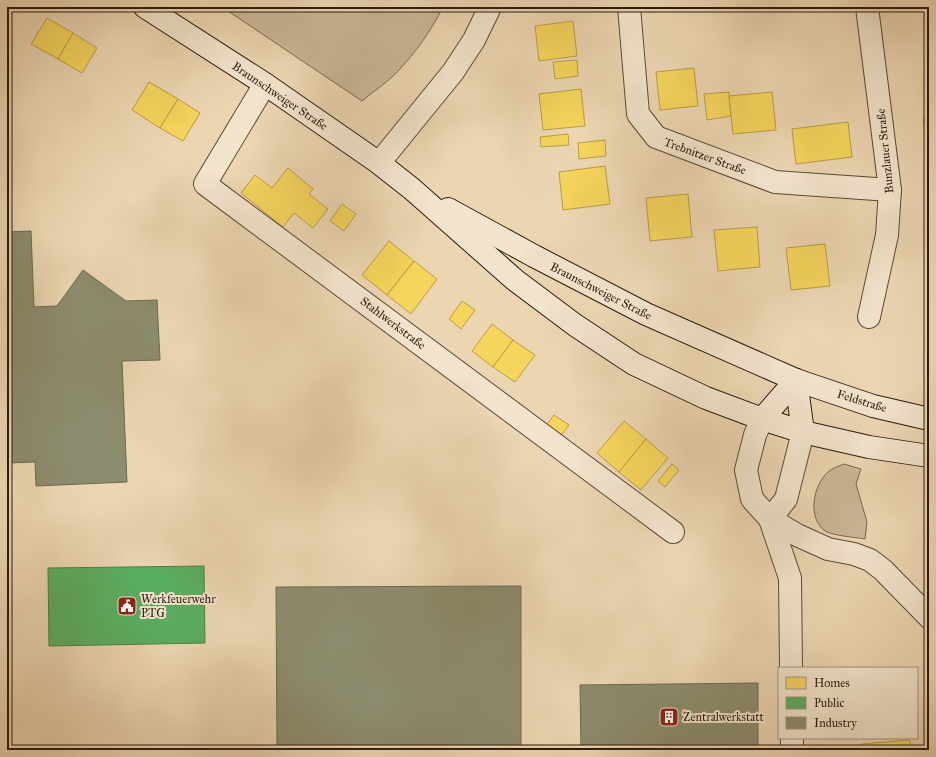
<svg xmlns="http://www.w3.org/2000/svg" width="936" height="757" font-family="'IM FELL Great Primer',serif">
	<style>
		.green { fill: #cbb696; stroke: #7a6853 }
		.homes { fill: #f6d55c; stroke: #b89d45 }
		.public { fill: #5aae61; stroke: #4b8249 }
		.industry { fill: #8c8c6e; stroke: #6e6a52 }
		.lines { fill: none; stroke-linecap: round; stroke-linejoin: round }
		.street-casing { stroke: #5a4938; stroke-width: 24 }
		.secondary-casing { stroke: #291a10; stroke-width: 24 }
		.street { stroke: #f3e4cd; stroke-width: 22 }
		.secondary { stroke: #f3e4cd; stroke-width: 22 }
		.labels { text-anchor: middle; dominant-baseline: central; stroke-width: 4; stroke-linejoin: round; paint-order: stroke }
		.street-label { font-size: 12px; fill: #291a10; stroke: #f3e4cd }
		.poi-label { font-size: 12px; fill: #291a10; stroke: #f3e4cd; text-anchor: start }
	</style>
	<rect width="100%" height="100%" fill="#ecd6b2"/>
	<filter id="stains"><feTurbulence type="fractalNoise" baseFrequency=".005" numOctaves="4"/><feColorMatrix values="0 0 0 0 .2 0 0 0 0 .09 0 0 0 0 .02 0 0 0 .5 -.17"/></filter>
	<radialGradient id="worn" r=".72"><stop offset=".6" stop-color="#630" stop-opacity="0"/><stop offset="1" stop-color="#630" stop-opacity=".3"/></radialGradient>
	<!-- green -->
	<g class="green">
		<path d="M222,7H443C431,31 416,52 398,71C388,82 374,91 362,101Z"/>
		<path d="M844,464L861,469L856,484L867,522L865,539C854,537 834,536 825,531C807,518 813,485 828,472C832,468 839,466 844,464Z"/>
	</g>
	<!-- homes -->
	<g class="homes">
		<polygon points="648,7 687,7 687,9 648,12"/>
		<polygon points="47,18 73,33 58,59 31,44"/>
		<polygon points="573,21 577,56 539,61 535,26"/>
		<polygon points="73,33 97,48 82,73 58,59"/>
		<polygon points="577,60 578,76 555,79 553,62"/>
		<polygon points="694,68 698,106 660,110 656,72"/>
		<polygon points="149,82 178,99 160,128 132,110"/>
		<polygon points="581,89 585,126 543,130 539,94"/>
		<polygon points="729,92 731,116 707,120 704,94"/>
		<polygon points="772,92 776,130 733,134 729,96"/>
		<polygon points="178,99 200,113 183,141 160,128"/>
		<polygon points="929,118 929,155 923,119"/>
		<polygon points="848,122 852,157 796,164 792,129"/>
		<polygon points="568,134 569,145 541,147 540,137"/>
		<polygon points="605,140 606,156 579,159 578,143"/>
		<polygon points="605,166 610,204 563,210 559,172"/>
		<polygon points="288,168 313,189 309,194 328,209 313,228 294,213 283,227 241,193 255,175 272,188"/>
		<polygon points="927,172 929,172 929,194"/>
		<polygon points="688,194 692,237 650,241 646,198"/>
		<polygon points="342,204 356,214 344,231 330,221"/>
		<polygon points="757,227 760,267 718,271 714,230"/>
		<polygon points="389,241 414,261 387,295 362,275"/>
		<polygon points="825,244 830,286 791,290 786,248"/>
		<polygon points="414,261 437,279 411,314 387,295"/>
		<polygon points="462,301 475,310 461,329 449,319"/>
		<polygon points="492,324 513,340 493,367 472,351"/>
		<polygon points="513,340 535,355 515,382 493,367"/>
		<polygon points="554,415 569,425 558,440 543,430"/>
		<polygon points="624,421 646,439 619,472 597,453"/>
		<polygon points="646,439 668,458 641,490 619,472"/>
		<polygon points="672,464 679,470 665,487 658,481"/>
		<polygon points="910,740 911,750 861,750 861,744"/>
	</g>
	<!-- public -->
	<polygon class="public" points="204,566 205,643 49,646 48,568"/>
	<!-- industry -->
	<g class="industry">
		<polygon points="31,231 34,307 57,306 83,270 126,301 157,300 160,360 122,361 127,482 36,486 35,462 7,463 9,506 7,506 7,232"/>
		<polygon points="521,586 521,750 277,750 276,587"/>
		<polygon points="758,683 758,750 581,750 580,685"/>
	</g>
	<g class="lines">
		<defs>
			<g id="street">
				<polyline points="629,7 638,114 656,137 775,182 890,190"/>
				<polyline points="867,7 890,190 887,235 869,317"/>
				<polyline points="265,84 205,184 673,532"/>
				<polyline points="379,163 453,72 474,40 490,7"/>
				<polyline points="762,419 755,435 746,470 752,499 770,519 797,535 828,549 854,554 870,560 883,570 929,617"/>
				<polyline points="770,519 790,578 791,668"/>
				<polyline points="770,519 786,499 803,432"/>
				<polyline points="792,738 792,750"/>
			</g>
			<g id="secondary">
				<polyline points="145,7 265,84 379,163 412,189 515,280 575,325 634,364 706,398 762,419 803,432 869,447 929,456"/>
				<polyline points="448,209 534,256 646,314 796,380 873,406 929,419"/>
				<polyline points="796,380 803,432"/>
				<polyline points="762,419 796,380"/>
			</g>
		</defs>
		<!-- street casing -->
		<use href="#street" class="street-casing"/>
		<!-- secondary casing -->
		<use href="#secondary" class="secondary-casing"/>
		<!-- street -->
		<use href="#street" class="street"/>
		<!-- secondary -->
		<use href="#secondary" class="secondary"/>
	</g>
	<!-- icons -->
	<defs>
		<symbol id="civic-square" viewBox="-11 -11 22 22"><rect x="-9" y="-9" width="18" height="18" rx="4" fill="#8f2418" stroke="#f3e4cd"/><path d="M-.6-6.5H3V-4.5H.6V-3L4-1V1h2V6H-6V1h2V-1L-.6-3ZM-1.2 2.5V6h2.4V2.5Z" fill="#fff"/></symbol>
		<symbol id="building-square" viewBox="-11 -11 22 22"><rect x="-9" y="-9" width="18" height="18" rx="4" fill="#8f2418" stroke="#f3e4cd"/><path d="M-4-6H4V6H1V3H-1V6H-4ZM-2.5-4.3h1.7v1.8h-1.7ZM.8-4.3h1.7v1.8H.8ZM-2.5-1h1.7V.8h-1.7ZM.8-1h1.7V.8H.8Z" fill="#fff"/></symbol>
	</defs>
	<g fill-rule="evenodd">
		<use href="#civic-square" x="116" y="595" width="22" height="22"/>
		<use href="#building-square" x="658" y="706" width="22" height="22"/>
	</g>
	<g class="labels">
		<!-- street labels -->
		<g class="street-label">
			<text transform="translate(280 96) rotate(34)">Braunschweiger Straße</text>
			<text transform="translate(885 151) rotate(-96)">Bunzlauer Straße</text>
			<text transform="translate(705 156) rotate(20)">Trebnitzer Straße</text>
			<text transform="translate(601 291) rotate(27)">Braunschweiger Straße</text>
			<text transform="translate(393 323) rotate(37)">Stahlwerkstraße</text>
			<text transform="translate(862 401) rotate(17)">Feldstraße</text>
		</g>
		<!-- poi labels -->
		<g class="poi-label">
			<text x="141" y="599">Werkfeuerwehr<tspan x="141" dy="14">PTG</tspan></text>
			<text x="683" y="717">Zentralwerkstatt</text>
		</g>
	</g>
	<!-- margin -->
	<rect width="936" height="757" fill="none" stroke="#ecd6b2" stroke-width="24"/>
	<rect x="8" y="8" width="920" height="741" fill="none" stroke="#291a10" stroke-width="2"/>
	<rect x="12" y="12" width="912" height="733" fill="none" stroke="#291a10"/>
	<!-- legend -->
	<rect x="778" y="667" width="140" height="72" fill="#f3e4cd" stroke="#a29381"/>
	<rect x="786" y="677" width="20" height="12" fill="#f6d55c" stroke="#a29381"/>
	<text x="814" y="687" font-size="12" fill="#291a10">Homes</text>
	<rect x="786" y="697" width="20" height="12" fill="#5aae61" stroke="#a29381"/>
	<text x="814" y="707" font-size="12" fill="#291a10">Public</text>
	<rect x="786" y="717" width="20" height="12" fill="#8c8c6e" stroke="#a29381"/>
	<text x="814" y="727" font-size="12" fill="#291a10">Industry</text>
	<rect width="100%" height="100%" filter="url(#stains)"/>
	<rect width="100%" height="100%" fill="url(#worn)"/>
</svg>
